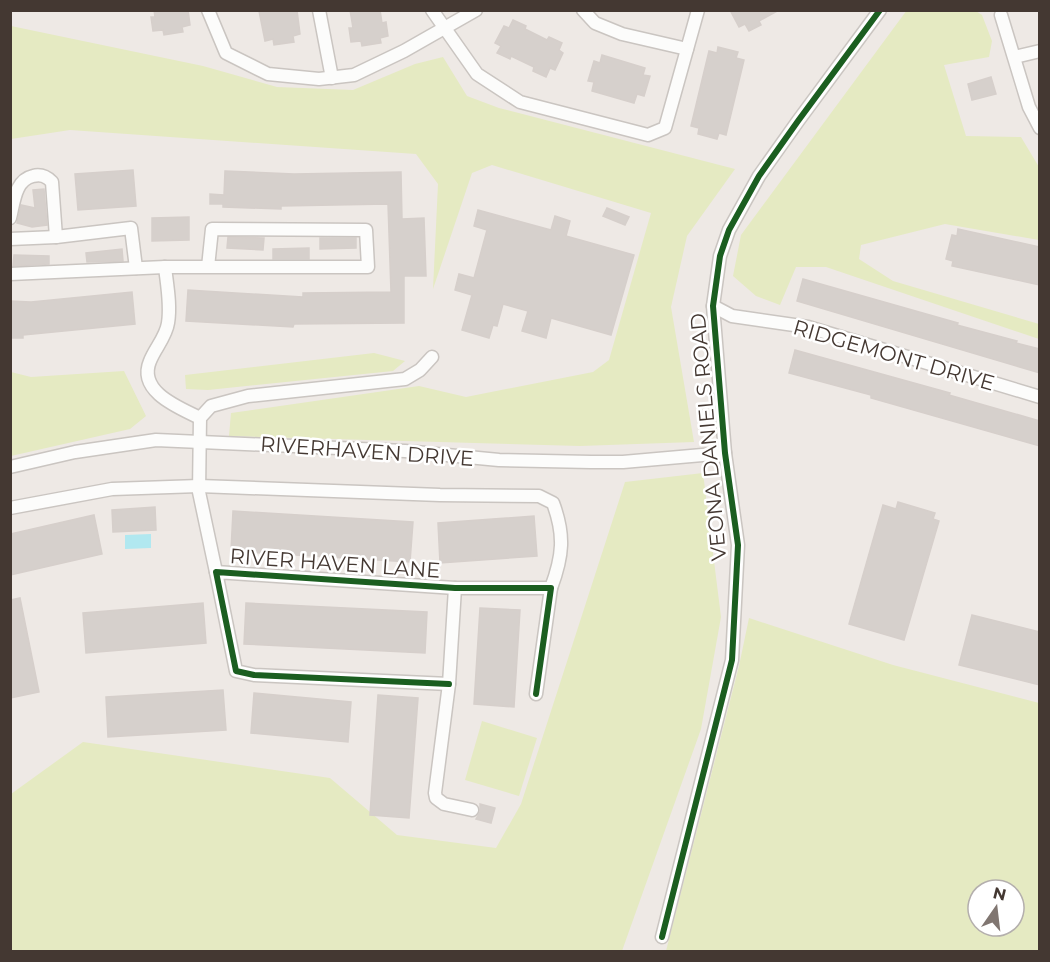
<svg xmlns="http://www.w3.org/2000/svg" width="1050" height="962" font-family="Montserrat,sans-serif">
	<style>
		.green { fill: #e5eac2; fill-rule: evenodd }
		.water { fill: #b1e8f0 }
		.building { fill: #d6d0cc; stroke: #d6cfcb; stroke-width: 1.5 }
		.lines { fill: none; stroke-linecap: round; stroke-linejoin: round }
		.street-casing { stroke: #cac5c1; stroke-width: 15 }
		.street { stroke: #fcfcfb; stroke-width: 12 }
		.cycleway-casing { stroke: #fff; stroke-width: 10 }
		.cycleway { stroke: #1b5e20; stroke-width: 6 }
		.labels { text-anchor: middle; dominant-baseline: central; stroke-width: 5; stroke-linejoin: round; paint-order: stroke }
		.street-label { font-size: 21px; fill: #443832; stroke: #fff }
	</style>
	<rect width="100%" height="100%" fill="#eee9e5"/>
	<!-- green -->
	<g class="green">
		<polygon points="907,10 976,11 982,15 992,41 989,57 944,65 966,136 1021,137 1039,167 1039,240 945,224 861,245 859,259 893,281 1039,324 1039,339 826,267 796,267 780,305 756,296 733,276 741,235"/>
		<polygon points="11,26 203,66 277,87 353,90 415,64 443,57 467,96 499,108 735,169 687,236 671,307 694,442 580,446 229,436 231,413 419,386 466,397 593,372 609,360 651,213 492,165 472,173 433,289 438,184 416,154 70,130 11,139"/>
		<polygon points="374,353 405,361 393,371 208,390 186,389 185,375"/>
		<polygon points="124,371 146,416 130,429 11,456 11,372 31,377"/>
		<polygon points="703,473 721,617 701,729 622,951 11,952 11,794 83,742 330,778 397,835 496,848 521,804 625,482"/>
		<path d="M749,618L893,665L1039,703V951H666L739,666ZM978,890H1014V926H978Z"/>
		<polygon points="482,721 537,738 519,796 465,780"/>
	</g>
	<!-- water -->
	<polygon class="water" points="151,534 151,548 125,549 125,535"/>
	<!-- building -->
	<g class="building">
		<polygon points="154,10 188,10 190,25 182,27 183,32 164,35 163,30 153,31 151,17 155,17"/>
		<polygon points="297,10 300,34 293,36 294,42 274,45 273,39 265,41 259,11"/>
		<polygon points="350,10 380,10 382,23 386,22 388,36 380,38 381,43 362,46 361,41 351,42 349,28 353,28"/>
		<polygon points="730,10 779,10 759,21 761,25 749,31 745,24 739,27"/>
		<polygon points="513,20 526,26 525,29 547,40 549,37 562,43 559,50 563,53 555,70 550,68 546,77 533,71 534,67 511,56 510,59 497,53 501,46 495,43 504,26 509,28"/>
		<polygon points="718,47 738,52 736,58 744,60 726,135 719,133 717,139 698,134 699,128 691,126 709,51 717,53"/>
		<polygon points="602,55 645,68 643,75 650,76 644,96 637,94 634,103 592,91 594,82 588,81 594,61 600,63"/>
		<polygon points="991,77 996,94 972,100 968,84"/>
		<polygon points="133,170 136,206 78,210 75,174"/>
		<polygon points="225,171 294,174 401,172 402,219 424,218 426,276 404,276 404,323 294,324 293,327 186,321 188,290 303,297 303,293 391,292 388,204 281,206 281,209 223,207 223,204 210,204 210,194 224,195"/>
		<polygon points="44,189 47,225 32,227 17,223 21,205 35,208 33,190"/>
		<polygon points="607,208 629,217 625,225 603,216"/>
		<polygon points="478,210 551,230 555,216 570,221 566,236 634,255 611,335 551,318 546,338 522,331 528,311 503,304 497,326 493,325 489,338 462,330 472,295 455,290 459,274 474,278 487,230 474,226"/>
		<polygon points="189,217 189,240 152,241 152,218"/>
		<polygon points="958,229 1040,247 1040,285 952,266 953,261 946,259 952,235 957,236"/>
		<polygon points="228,237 264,238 263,250 227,248"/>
		<polygon points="320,238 356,238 356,248 320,249"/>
		<polygon points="309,248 309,259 273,259 273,249"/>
		<polygon points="122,249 123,261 87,262 86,253"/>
		<polygon points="14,255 49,256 49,264 13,266"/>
		<polygon points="803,279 958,323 957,325 1017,341 1016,343 1040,349 1040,373 797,301"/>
		<polygon points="132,292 135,324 23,335 23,338 10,338 10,301 31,302"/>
		<polygon points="795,350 950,393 949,395 1040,421 1040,446 871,398 871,395 789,373"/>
		<polygon points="898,502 935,513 933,519 939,521 904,640 849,624 883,505 896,509"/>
		<polygon points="155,507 156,530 113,532 112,510"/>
		<polygon points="233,511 413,522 410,562 231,551"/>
		<polygon points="94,515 102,554 10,575 10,534"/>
		<polygon points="534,516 537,556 440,563 438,523"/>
		<polygon points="20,598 39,692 10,698 10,600"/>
		<polygon points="203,603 206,643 86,653 83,613"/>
		<polygon points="246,603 427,612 425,653 244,644"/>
		<polygon points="480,608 520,610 514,707 474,704"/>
		<polygon points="972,615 1040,632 1040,685 959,665"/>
		<polygon points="223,690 226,730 108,737 106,697"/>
		<polygon points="254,693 351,702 348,742 251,733"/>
		<polygon points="378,695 418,698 409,818 370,815"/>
		<polygon points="480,804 495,808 491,823 476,819 480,812"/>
	</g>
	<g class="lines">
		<defs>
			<g id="street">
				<polyline points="208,10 226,53 268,74 319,79 354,75 404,51 476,10"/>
				<polyline points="319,10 332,78"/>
				<polyline points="432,10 477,74 520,102 648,135 665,128 698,10"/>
				<polyline points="583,10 595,23 622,34 687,49"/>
				<polyline points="1001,15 1029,107 1040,128"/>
				<polyline points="1015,57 1040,51"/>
				<path d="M10,218C14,202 15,180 33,176C41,174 46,176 52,182L56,237"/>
				<polyline points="10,239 56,237 131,228 136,268"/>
				<path d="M165,267C167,285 171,305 168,323C166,337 155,348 150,361C137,392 180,408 200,418"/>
				<polyline points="10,274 165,267 368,267 366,230 212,229 208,267"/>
				<polyline points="713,306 732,316 808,327 1040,397"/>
				<polyline points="10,467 75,452 156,440 405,451 499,460 591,462 623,462 725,453"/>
				<path d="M10,508L112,489L199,486L440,495L539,496L553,503C565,535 563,556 551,588"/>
				<polyline points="216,572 199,492 200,418 211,406 248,396 405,379 420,370 432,357"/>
				<polyline points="455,588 449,684 435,793 436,798 444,804 472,810"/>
				<polyline points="449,684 254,675 236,671 216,572 455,588 551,588 536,694"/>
				<polyline points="662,937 732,660 738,545 725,453 713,306 720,256 729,230 759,176 798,121 880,10"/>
			</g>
		</defs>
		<!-- street casing -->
		<use href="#street" class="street-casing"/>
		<!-- street -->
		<use href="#street" class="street"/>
		<defs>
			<g id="cycleway">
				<polyline points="449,684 254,675 236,671 216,572 455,588 551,588 536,694"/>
				<polyline points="662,937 732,660 738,545 725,453 713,306 720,256 729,230 759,176 798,121 880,10"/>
			</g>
		</defs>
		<!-- cycleway casing -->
		<use href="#cycleway" class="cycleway-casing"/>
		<!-- cycleway -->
		<use href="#cycleway" class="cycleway"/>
	</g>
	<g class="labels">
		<!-- street labels -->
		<g class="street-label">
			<text transform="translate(894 355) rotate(16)">RIDGEMONT DRIVE</text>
			<text transform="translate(708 437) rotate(-95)">VEONA DANIELS ROAD</text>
			<text transform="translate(367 451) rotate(4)">RIVERHAVEN DRIVE</text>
			<text transform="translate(335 563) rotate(4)">RIVER HAVEN LANE</text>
		</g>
	</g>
	<!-- border -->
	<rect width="1050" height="962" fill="none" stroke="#443832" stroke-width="24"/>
	<!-- north arrow -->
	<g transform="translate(996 908) rotate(14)"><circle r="28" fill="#ffffff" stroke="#b4afad" stroke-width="1.5"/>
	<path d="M0-4.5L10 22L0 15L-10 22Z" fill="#807671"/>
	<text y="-9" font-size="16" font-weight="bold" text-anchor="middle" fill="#443832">N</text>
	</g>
</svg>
